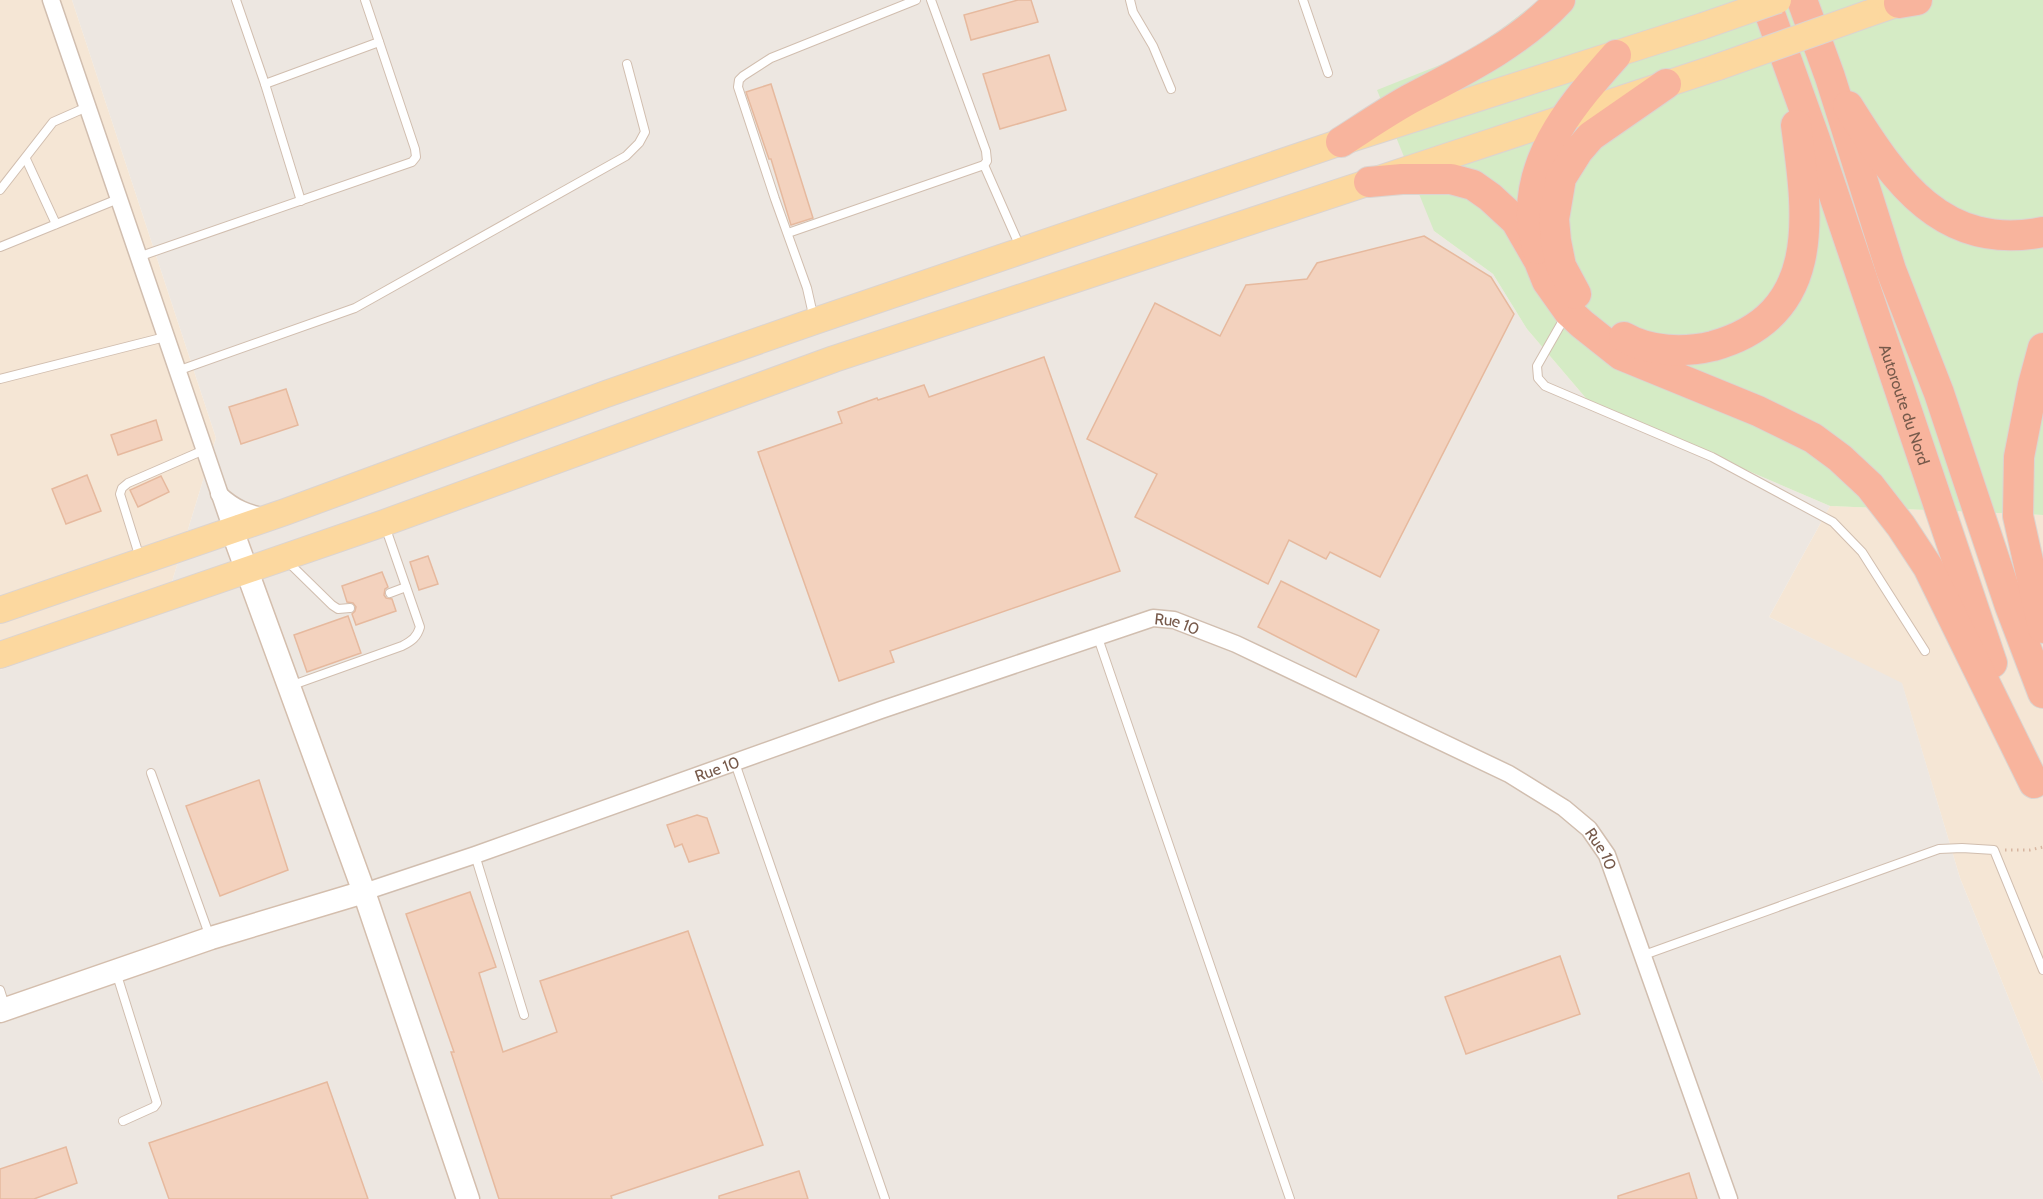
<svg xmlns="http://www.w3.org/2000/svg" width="2043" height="1199" font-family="Cabin,sans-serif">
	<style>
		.residential { fill: #f5e6d5 }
		.industrial { fill: #ede7e1 }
		.green { fill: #d5ebc5 }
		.building { fill: #f3d2be; stroke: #e6b99e; stroke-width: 1.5 }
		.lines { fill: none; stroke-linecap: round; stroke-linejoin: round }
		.lane-casing { stroke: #d1beaf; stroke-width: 10 }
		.street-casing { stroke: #d1beaf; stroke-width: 19 }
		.secondary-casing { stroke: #d4bead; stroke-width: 25 }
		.primary-casing { stroke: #dcd4d0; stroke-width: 28 }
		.highway-casing { stroke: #dcd4d0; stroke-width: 32 }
		.path { stroke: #d8b6a1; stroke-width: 3; stroke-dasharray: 1.5 4.5; stroke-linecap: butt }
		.lane { stroke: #fff; stroke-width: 8 }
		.street { stroke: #fff; stroke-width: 16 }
		.secondary { stroke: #fff; stroke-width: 22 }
		.primary { stroke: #fcd89f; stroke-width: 26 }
		.highway { stroke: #f8b49d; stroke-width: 30 }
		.primary-bridge-casing { stroke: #dcd4d0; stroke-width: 28; stroke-linecap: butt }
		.primary-bridge { stroke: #fcd89f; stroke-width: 26 }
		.labels { text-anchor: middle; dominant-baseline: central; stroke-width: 5; stroke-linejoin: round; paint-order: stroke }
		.street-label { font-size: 16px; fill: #775a4b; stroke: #fff8ee }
	</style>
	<rect width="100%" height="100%" fill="#fdf4e7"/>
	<!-- residential -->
	<g class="residential">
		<polygon points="0,0 72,0 216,438 163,611 0,670"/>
		<polygon points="1830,506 2043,515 2043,1083 1960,878 1902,684 1769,617"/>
	</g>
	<!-- industrial -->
	<polygon class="industrial" points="72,0 1539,0 1500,30 1455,59 1434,231 1493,274 1527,329 1590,403 1830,506 1769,617 1902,683 1960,878 2043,1083 2043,1199 0,1199 0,670 163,611 216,438"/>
	<!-- green -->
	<polygon class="green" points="1539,0 2043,0 2043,515 1830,506 1590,403 1527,329 1493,274 1434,231 1377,90 1455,59 1500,30"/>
	<!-- building -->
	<g class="building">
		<polygon points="1018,0 1031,0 1038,22 971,40 964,15"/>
		<polygon points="1049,55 1066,110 1000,129 983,74"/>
		<polygon points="771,84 813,218 791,225 771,159 769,159 746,92"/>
		<polygon points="1424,236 1491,277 1514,314 1380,577 1330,552 1326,559 1289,540 1268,584 1135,517 1157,474 1087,439 1155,303 1220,336 1246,285 1307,279 1317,263"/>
		<polygon points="1044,357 1120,571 890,651 894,662 839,681 758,452 842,423 838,412 877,398 878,400 924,385 929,397"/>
		<polygon points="286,389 298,425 241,444 229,407"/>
		<polygon points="156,420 162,440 118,455 111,435"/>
		<polygon points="87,475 101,511 66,524 52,489"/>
		<polygon points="161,476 169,492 138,507 130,490"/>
		<polygon points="428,556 438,584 419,590 410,562"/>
		<polygon points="382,572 388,587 385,589 384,595 386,598 392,599 396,611 356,625 352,614 355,611 356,607 353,603 347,602 342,586"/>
		<polygon points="1281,581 1379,630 1356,677 1258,627"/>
		<polygon points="348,616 361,653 307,672 294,635"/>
		<polygon points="259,780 288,870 220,896 186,806"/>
		<polygon points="697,815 707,818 719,853 689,862 682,844 675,847 667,825"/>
		<polygon points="470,892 496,967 479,973 503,1052 557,1032 540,981 688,931 763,1145 611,1196 612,1199 499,1199 451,1052 454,1052 406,914"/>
		<polygon points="1560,956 1580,1014 1466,1054 1445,997"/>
		<polygon points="327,1082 368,1199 169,1199 149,1143"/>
		<polygon points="66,1147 77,1183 34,1199 0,1199 0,1169"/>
		<polygon points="799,1171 808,1199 719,1199 719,1196"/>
		<polygon points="1689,1173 1697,1199 1618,1199 1618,1196"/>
	</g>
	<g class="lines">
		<defs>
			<g id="lane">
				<polyline points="236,0 265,84"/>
				<polyline points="1130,0 1133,12 1153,46 1171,89"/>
				<polyline points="1303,0 1328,73"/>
				<polyline points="26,159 56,224"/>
				<polyline points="984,165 1021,249"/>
				<polyline points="0,190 53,122 87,107"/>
				<polyline points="301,201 265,84 379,42"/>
				<polyline points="788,233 984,165 987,161 986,151 931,0"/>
				<polyline points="0,247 118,199"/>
				<polyline points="138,257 412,162 416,157 415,149 365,0"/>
				<polyline points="1565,317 1537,366 1538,378 1545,386 1712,457 1833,522 1862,552 1925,651"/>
				<polyline points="814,319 807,288 775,199 738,87 739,80 743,76 771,58 916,0"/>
				<polyline points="177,371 355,308 626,156 639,143 645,132 627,64"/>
				<polyline points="0,379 165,337"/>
				<polyline points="140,558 120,494 122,488 128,483 204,450"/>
				<polyline points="286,560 332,605 338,609 350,608"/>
				<polyline points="390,593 406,587"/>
				<polyline points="1097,635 1290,1199"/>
				<path d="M290,686L402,646C412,641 417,637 420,627L385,526"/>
				<polyline points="735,763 885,1199"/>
				<polyline points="151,773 210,937"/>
				<polyline points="475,855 524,1015"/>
				<polyline points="1644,955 1939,849 1962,848 1994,850 2043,970"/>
				<polyline points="116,972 157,1103 154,1107 123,1121"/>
				<polyline points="0,990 6,1009"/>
			</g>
			<g id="street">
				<polyline points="51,0 232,530"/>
				<path d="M219,494C234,508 248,514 268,517"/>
				<path id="s1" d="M364,892L475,855L881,710L1153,618L1174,620L1236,644L1509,774L1564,808L1589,829L1607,855L1729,1199"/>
			</g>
			<g id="secondary">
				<polyline points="232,530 364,892 468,1199"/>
				<polyline points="0,1011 211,938 364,892"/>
			</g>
			<g id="primary">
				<polyline points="1867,14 1908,0"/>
				<polyline points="0,610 285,512 606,394 815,321 1341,142 1703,26"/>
				<polyline points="0,655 384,523 834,359 1718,67"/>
			</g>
			<g id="highway">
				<path id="s2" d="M1765,0L1815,139L1992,663"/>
				<polyline points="1802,0 1830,77 1891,270 1939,393 2010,606 2043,693"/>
				<polyline points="1899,3 1917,0"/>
				<path d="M1848,106C1895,181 1943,252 2043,232"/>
				<path d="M1341,142C1363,128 1385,113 1408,100C1461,72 1518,45 1560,0"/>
				<polyline points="1369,182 1402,179 1451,179 1473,185 1490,197 1516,221 1539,261 1547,281 1569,312 1582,324 1621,355 1758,411 1813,438 1840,458 1870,486 1901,526 1928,567 2034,783"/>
				<path d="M1537,249C1535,238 1532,227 1532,217C1530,152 1576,100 1616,55"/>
				<polyline points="1576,294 1561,266 1556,241 1554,219 1561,178 1578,151 1591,136 1666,84"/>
				<path d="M1624,337C1650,352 1684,353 1713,346C1824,315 1808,215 1796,125"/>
				<polyline points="2043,348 2033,385 2019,457 2018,516 2043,628"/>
			</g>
		</defs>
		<!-- lane casing -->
		<use href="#lane" class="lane-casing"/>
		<!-- street casing -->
		<use href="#street" class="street-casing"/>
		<!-- secondary casing -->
		<use href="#secondary" class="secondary-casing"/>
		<!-- primary casing -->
		<use href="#primary" class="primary-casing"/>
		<!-- highway casing -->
		<use href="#highway" class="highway-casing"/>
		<!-- path -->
		<polyline class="path" points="2005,850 2030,850 2043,847"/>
		<!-- lane -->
		<use href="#lane" class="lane"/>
		<!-- street -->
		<use href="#street" class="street"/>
		<!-- secondary -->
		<use href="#secondary" class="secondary"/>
		<!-- primary -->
		<use href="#primary" class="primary"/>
		<!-- highway -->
		<use href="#highway" class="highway"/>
		<defs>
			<g id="primary-bridge">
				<polyline points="1703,26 1778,0"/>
				<polyline points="1718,67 1867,14"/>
			</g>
		</defs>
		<!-- primary-bridge casing -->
		<use href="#primary-bridge" class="primary-bridge-casing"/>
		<!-- primary-bridge -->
		<use href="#primary-bridge" class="primary-bridge"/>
	</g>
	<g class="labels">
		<!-- street labels -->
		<g class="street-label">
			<text stroke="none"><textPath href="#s2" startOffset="428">Autoroute du Nord</textPath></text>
			<text stroke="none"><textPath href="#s1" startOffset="860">Rue 10</textPath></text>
			<text stroke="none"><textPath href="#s1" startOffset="374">Rue 10</textPath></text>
			<text stroke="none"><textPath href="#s1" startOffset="1346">Rue 10</textPath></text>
		</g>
	</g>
</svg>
